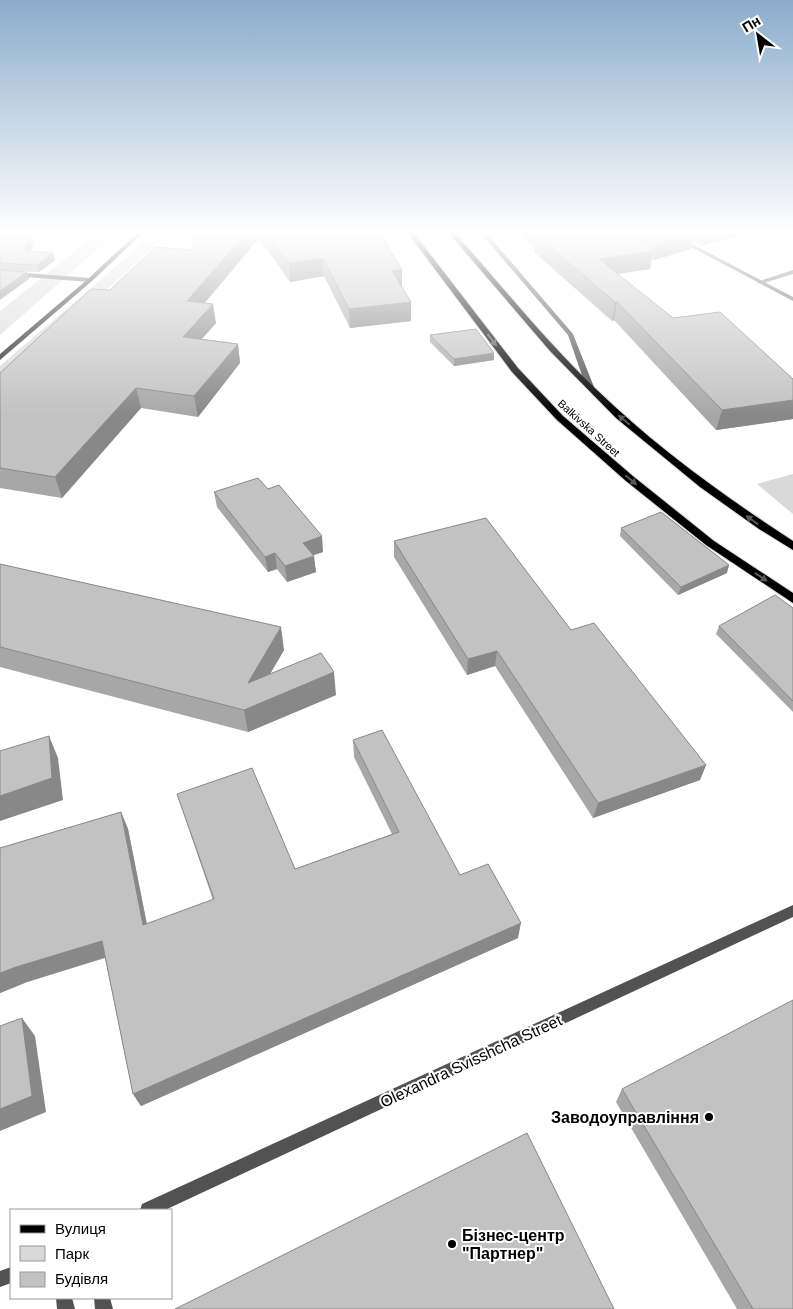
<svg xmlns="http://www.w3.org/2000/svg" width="793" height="1309" font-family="Helvetica,sans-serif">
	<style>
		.green { fill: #d9d9d9 }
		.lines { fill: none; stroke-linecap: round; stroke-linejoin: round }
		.primary-casing { stroke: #dbdbdb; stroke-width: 2 }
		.lane { fill: #525252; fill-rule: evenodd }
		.street { fill: #525252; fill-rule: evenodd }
		.secondary { fill: #1f1f1f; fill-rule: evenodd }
		.primary { fill: #000; fill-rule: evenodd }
		.wall { fill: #a7a7a7 }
		.shaded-wall { fill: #888 }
		.building { fill: #c2c2c2; stroke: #888 }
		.oneway { fill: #595959 }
		.poi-dot { fill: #000; stroke: #fff; stroke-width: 2 }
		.labels { text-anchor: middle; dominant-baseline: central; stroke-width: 4; stroke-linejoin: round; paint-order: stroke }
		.far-street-label { font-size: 11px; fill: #000; stroke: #fff }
		.near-street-label { font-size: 16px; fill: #000; stroke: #fff }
		.near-poi-label { font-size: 16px; font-weight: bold; fill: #000; stroke: #fff; text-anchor: end }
	</style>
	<rect width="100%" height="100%" fill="#fff"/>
	<!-- green -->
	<g class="green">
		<polygon points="99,232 117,232 0,335 0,311"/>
		<polygon points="156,232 169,232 0,389 0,366"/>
		<polygon points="793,474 793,514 757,484"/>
	</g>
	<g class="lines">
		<defs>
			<g id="primary">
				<polygon points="407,232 413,232 518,368 563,416 634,477 714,541 793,593 793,603 706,545 626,481 557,420 512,372"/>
				<path d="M448,232H454C501,285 546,341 597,390C657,448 724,496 793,541V550L759,529L700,487L616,418L550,351Z"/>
			</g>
		</defs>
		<!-- primary casing -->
		<use href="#primary" class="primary-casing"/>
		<!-- lane -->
		<g class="lane">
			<polygon points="484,235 488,235 573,334 594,387 593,389 586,387 568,335 484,237"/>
			<polygon points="793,270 793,274 760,284 757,282"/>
			<polygon points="56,1298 72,1298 75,1309 57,1309"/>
			<polygon points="94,1298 110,1298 113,1309 95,1309"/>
		</g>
		<!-- street -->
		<g class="street">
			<polygon points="663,232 669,232 793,297 793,301"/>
			<polygon points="0,271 90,278 93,280 90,282 0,275"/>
			<polygon points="793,905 793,917 165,1210 140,1210 142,1204"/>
			<polygon points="11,1267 11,1283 0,1287 0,1271"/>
		</g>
		<!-- secondary -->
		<polygon class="secondary" points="138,232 144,232 92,281 0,360 0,354 88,279"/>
		<!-- primary -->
		<use href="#primary" class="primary"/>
	</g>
	<!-- wall -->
	<g class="wall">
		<polygon points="0,232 19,232 21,237 33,244 30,251 53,253 55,260 39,272 0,270"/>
		<polygon points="197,232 380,232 380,233 402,270 402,287 411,302 411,321 350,328 324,276 290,282 259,238 205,303 216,323 202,339 238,344 240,363 198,417 141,408 62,498 0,488 0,373 110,290 191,250"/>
		<polygon points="518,232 752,232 701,246 693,242 691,249 654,260 652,258 650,269 617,274 673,318 793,379 793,419 716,430 614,320 612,321 534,252 535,249"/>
		<polygon points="430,335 494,360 454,366 430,342"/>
		<polygon points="268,489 323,552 313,555 316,572 287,582 277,569 268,572 217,507 214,492"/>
		<polygon points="621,528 727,573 678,595 620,536"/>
		<polygon points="394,541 571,630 706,765 700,780 593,818 495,666 467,675 394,557"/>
		<polygon points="0,564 284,650 270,674 336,695 248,732 0,667"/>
		<polygon points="793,608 793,712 716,634 719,626"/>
		<polygon points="353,740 460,875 518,938 141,1106 133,1094 105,958 27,982 0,993 0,848 121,812 128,829 147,924 213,900 177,794 295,869 392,834 354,757"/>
		<polygon points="622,1089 793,1309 737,1309 616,1102"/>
	</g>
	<!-- shaded-wall -->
	<g class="shaded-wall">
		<polygon points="19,232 21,239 15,238"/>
		<polygon points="247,232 258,232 259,238 190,320 187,301"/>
		<polygon points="695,232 691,249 654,260 658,242"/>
		<polygon points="704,232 752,232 701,246"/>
		<polygon points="645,235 641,253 653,251 650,269 596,277 599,259 641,240"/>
		<polygon points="31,237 33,244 27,258 24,250"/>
		<polygon points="53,253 55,260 39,272 37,265"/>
		<polygon points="323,258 324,276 290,282 289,263"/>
		<polygon points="402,270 402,289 392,271"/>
		<polygon points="27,272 29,279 0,300 0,291"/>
		<polygon points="411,302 411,321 350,328 349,309"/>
		<polygon points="615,302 617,302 614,320 612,321"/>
		<polygon points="213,304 216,323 186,356 183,337"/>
		<polygon points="238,344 240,363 198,417 194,396"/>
		<polygon points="494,353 494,360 454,366 454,359"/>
		<polygon points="136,388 141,408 62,498 55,477"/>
		<polygon points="793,400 793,419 716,430 722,410"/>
		<polygon points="322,536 323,552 305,558 303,543"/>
		<polygon points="275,553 277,569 268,572 265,557"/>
		<polygon points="314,556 316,572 287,582 285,566"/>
		<polygon points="729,565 727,573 678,595 681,587"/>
		<polygon points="281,627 284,650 252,705 248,683"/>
		<polygon points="497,651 495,666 467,675 468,659"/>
		<polygon points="334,672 336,695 248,732 244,710"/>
		<polygon points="49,736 58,758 63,800 0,821 0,796"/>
		<polygon points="706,765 700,780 593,818 598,803"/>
		<polygon points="121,812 128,829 150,941 143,925"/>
		<polygon points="521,923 518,938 141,1106 133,1094"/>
		<polygon points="102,941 110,956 27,982 0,993 0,973 16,967"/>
		<polygon points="22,1018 35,1036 46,1112 0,1131 0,1109"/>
	</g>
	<!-- building -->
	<g class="building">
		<polygon points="0,232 19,232 15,238 31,237 24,250 53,253 37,265 0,263"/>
		<polygon points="197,232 247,232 187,301 213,304 183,337 238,344 194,396 136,388 55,477 0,468 0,373 91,289 110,290 155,247 191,250"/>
		<polygon points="265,232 379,232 402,270 392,271 411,302 349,309 323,258 289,263"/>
		<polygon points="537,232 695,232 658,242 645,235 641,240 653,251 599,259 673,318 720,312 793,379 793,400 722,410 617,302 615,302 536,235 538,233"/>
		<polygon points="0,270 27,272 0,291"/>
		<polygon points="476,329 494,353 454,359 430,335"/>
		<polygon points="258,478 268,489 279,485 322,536 303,543 314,556 285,566 275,553 265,557 214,492"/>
		<polygon points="661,512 729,565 681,587 621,528"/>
		<polygon points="486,518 571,630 594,623 706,765 598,803 497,651 468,659 394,541"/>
		<polygon points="0,564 281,627 248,683 321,653 334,672 244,710 0,647"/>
		<polygon points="775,595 793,608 793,701 719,626"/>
		<polygon points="382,730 460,875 488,864 521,923 133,1094 102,941 16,967 0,973 0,848 121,812 143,925 214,899 177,794 252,768 295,869 399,832 353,740"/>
		<polygon points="49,736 52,778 0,796 0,751"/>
		<polygon points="793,1000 793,1309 753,1309 622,1089"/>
		<polygon points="22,1018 32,1096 0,1109 0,1026"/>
		<polygon points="527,1133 614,1309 175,1309"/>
	</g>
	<!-- one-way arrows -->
	<defs><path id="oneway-solid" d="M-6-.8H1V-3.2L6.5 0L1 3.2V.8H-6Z" transform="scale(1.25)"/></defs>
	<g class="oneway">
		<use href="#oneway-solid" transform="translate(492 340) rotate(53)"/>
		<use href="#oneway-solid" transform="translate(624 420) rotate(-140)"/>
		<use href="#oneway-solid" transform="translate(631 480) rotate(40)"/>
		<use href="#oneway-solid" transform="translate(752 520) rotate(-145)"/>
		<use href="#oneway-solid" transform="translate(761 577) rotate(34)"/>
	</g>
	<!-- sky -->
	<linearGradient id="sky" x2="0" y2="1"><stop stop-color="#8baccb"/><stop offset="0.56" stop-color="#fff"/><stop offset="1" stop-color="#fff" stop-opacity="0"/></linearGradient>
	<rect width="793" height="415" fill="url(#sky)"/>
	<!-- markers -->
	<g class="poi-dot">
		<circle cx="709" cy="1117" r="5"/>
		<circle cx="452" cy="1244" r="5"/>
	</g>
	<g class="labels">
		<!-- far-street labels -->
		<g class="far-street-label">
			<text transform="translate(589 428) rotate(42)">Balkivska Street</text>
		</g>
		<!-- near-street labels -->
		<g class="near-street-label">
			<text transform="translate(471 1061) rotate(-25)">Olexandra Svisshcha Street</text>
		</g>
		<!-- near-poi labels -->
		<g class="near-poi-label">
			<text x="699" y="1117">Заводоуправління</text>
			<text x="462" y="1235" text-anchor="start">Бізнес-центр<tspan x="462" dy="18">"Партнер"</tspan></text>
		</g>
	</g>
	<!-- legend -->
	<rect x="10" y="1209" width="162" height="90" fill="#ffffff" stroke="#999999"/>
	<rect x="20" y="1225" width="25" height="8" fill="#000000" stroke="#999999"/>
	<text x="55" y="1234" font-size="15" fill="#000000">Вулиця</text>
	<rect x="20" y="1246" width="25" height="15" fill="#d9d9d9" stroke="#999999"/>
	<text x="55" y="1259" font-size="15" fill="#000000">Парк</text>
	<rect x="20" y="1272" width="25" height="15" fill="#c2c2c2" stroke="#999999"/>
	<text x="55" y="1284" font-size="15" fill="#000000">Будівля</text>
	<!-- north arrow -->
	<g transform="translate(758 35) rotate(329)" stroke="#ffffff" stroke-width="4" paint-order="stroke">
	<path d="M0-4L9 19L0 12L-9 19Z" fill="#000000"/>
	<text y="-8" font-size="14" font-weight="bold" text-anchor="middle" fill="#000000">Пн</text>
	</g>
</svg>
